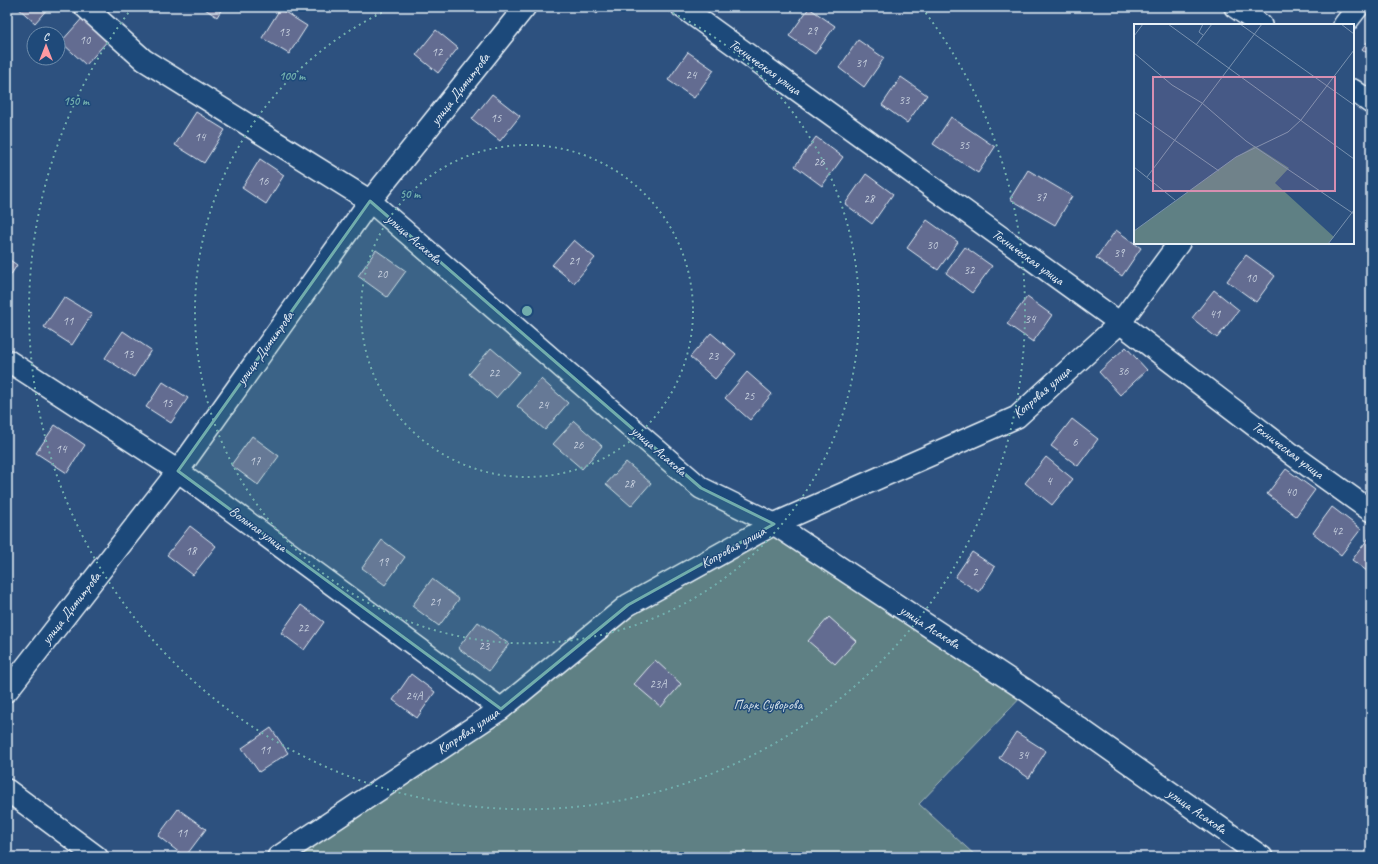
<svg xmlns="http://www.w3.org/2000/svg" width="1378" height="864" font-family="Caveat,sans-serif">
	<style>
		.green { fill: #5f8084; stroke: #a4b8be }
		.building { fill: #646c91; stroke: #e8f1f8 }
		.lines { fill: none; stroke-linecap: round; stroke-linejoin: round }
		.minor-casing { stroke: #e8f1f8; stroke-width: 24 }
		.minor { stroke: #1f4a7a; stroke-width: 21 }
		.marked { fill: #71adac; fill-opacity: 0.2; stroke: #71adac; stroke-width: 3; stroke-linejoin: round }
		.ring { fill: none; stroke: #71adac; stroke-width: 2; stroke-dasharray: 2 4 }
		.labels { text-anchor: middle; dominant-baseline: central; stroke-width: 3; stroke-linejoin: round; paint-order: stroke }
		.number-label { font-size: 12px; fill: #c7d0de }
		.street-label { font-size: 14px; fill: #e8f1f8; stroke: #1f4a7a }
		.park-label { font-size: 14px; fill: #d3e0e7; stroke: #1f4a7a }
		.inset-road { fill: none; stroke: #7891af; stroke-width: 1 }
		.view { fill: #d78fb1; fill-opacity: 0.15; stroke: #d78fb1; stroke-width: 2 }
		.inset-edge { fill: none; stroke: #e8f1f8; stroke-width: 2 }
		.centre { fill: #71adac; stroke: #1f4a7a; stroke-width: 2 }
		.ring-label { font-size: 12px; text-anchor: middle; font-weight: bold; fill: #71adac; stroke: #1f4a7a; stroke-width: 3; stroke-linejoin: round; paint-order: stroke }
	</style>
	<rect width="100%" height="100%" fill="#2d517f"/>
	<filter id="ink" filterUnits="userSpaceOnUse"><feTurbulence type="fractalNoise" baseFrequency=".025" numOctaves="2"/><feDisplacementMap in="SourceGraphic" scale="8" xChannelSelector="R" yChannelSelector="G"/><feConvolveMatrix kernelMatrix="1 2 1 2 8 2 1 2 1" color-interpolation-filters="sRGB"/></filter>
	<g filter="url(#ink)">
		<!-- green -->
		<polygon class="green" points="774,524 1027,691 919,804 977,857 278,857 628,605"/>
		<!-- building -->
		<g class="building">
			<polygon points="17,7 49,7 35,23"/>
			<polygon points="202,7 223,7 217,17"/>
			<polygon points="588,7 603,7 597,14"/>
			<polygon points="809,8 835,26 815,54 789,36"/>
			<polygon points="280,9 307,26 289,54 262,38"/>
			<polygon points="85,15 110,38 86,65 61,42"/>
			<polygon points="436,30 458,48 438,73 416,55"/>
			<polygon points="1371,37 1371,56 1362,49"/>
			<polygon points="858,40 884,58 864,87 839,68"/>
			<polygon points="688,52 714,70 694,98 668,80"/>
			<polygon points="901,77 927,95 907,123 882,105"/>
			<polygon points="492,94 520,116 500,141 472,119"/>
			<polygon points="196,112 225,130 204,163 175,145"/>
			<polygon points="951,117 995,147 978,173 933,144"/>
			<polygon points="816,137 843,157 822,186 795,166"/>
			<polygon points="260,159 284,175 266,204 242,188"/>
			<polygon points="1028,170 1072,196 1055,225 1010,199"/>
			<polygon points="866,174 893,194 872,224 845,204"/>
			<polygon points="927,220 958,242 938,270 907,248"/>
			<polygon points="1116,230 1141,248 1122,276 1096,258"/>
			<polygon points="574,240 595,258 574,283 552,265"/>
			<polygon points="965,247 992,266 972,293 946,273"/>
			<polygon points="376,250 406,271 387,297 358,276"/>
			<polygon points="1246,255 1275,276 1256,302 1227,281"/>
			<polygon points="7,258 17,265 7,281"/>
			<polygon points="1214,290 1239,310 1217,338 1192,318"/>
			<polygon points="64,297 92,314 72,345 44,327"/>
			<polygon points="1027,297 1052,315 1033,342 1007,324"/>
			<polygon points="123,331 151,350 134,377 105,358"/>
			<polygon points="711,333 736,354 715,379 690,357"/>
			<polygon points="1126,347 1147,370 1120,395 1099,372"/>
			<polygon points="491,348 519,372 496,398 469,374"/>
			<polygon points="747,372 772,394 750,420 725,398"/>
			<polygon points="541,379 568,403 545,430 517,406"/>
			<polygon points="163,382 188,398 171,423 146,407"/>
			<polygon points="1072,419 1098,439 1078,466 1051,446"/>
			<polygon points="574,421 602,446 582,469 553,444"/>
			<polygon points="55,425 85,445 67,473 36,453"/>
			<polygon points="252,436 279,456 258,485 231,465"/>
			<polygon points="1046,457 1073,479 1052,505 1025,483"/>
			<polygon points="626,462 651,483 631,506 606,484"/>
			<polygon points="1286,469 1315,490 1296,516 1267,494"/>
			<polygon points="1332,507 1361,529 1341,555 1313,533"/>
			<polygon points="190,526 216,546 193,575 167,555"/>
			<polygon points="1371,535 1371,574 1352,560"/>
			<polygon points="382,540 405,557 385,585 362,568"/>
			<polygon points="972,552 995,567 979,592 955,577"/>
			<polygon points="432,579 459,599 439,626 412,606"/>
			<polygon points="301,605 324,622 304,650 281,633"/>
			<polygon points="829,617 856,641 835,664 808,641"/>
			<polygon points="478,622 509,644 489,671 458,648"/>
			<polygon points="655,660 681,684 661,707 634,684"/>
			<polygon points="411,674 435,692 417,718 393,700"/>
			<polygon points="271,728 288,753 259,772 242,748"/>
			<polygon points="1016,732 1046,751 1029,778 999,758"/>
			<polygon points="178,809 206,829 185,857 158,836"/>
		</g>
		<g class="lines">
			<defs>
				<g id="minor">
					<polyline points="85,7 144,60 370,201 701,488 774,524 1027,691 1262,857"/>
					<polyline points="682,7 1120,323 1293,455 1371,511"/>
					<polyline points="1235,7 1261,25"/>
					<polyline points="1344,25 1358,7"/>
					<polyline points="1353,90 1371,103"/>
					<polyline points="7,360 178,471 501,709"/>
					<polyline points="7,691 178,471 370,201 525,7"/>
					<polyline points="7,790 97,857"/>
					<polyline points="278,857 501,709 628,605 774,524 1017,417 1120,323 1179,243"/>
				</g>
			</defs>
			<!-- minor casing -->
			<use href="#minor" class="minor-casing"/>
			<!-- minor -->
			<use href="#minor" class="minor"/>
		</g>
	</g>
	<!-- marked area -->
	<path class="marked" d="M370,201L701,488L774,524L628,605L501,709L178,471Z"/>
	<!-- distance rings -->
	<g class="ring">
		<circle cx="527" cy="311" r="166"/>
		<path d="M662 8A332 332 0 1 1 392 8"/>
		<path d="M922 8A498 498 0 1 1 132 8"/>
	</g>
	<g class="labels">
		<!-- number labels -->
		<g class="number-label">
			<text x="812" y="31">29</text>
			<text x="284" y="32">13</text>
			<text x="85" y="40">10</text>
			<text x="437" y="52">12</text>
			<text x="861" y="63">31</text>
			<text x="691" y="75">24</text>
			<text x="904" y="100">33</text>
			<text x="496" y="118">15</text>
			<text x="200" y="137">14</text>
			<text x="964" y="145">35</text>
			<text x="819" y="162">26</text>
			<text x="263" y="181">16</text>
			<text x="1041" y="197">37</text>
			<text x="869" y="199">28</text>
			<text x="932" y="245">30</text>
			<text x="1119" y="253">39</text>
			<text x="574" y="261">21</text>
			<text x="969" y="270">32</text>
			<text x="382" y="274">20</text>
			<text x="1251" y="278">10</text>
			<text x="1215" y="314">41</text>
			<text x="1030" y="319">34</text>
			<text x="68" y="321">11</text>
			<text x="128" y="354">13</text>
			<text x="713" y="356">23</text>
			<text x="1123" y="371">36</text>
			<text x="494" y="373">22</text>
			<text x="749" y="396">25</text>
			<text x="167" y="403">15</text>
			<text x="543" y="405">24</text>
			<text x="1075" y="442">6</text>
			<text x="578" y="445">26</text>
			<text x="61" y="449">14</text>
			<text x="255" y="461">17</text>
			<text x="1049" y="481">4</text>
			<text x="629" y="484">28</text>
			<text x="1291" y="492">40</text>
			<text x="1337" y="531">42</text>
			<text x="191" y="551">18</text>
			<text x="383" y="562">19</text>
			<text x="975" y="572">2</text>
			<text x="435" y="602">21</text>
			<text x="303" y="628">22</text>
			<text x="484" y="646">23</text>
			<text x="658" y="684">23А</text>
			<text x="414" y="696">24А</text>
			<text x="265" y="750">11</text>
			<text x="1023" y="755">34</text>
			<text x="182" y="833">11</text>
		</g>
		<!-- street labels -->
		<g class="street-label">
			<text transform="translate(765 67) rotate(36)">Техническая улица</text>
			<text transform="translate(460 89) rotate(-52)">улица Димитрова</text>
			<text transform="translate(414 239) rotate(41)">улица Асакова</text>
			<text transform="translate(1028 257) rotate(36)">Техническая улица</text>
			<text transform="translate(265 348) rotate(-54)">улица Димитрова</text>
			<text transform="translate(1042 392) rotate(-41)">Копровая улица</text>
			<text transform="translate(1288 450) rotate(37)">Техническая улица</text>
			<text transform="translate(659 451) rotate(41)">улица Асакова</text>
			<text transform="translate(258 529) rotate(36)">Вольная улица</text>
			<text transform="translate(733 547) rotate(-29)">Копровая улица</text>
			<text transform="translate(71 608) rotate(-52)">улица Димитрова</text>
			<text transform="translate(930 627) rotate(33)">улица Асакова</text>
			<text transform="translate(468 731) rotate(-34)">Копровая улица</text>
			<text transform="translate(1197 811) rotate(35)">улица Асакова</text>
		</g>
		<!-- park labels -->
		<g class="park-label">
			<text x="768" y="704">Парк Суворова</text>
		</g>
	</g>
	<!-- overview -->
	<g transform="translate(1134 24)">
		<rect width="220" height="220" fill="#2d517f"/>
		<path d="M121,122L155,144L141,159L200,213L194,220H0V207L102,133Z" fill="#5f8084"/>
		<path class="inset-road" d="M34,0L220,135M69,0L65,8L69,11M106,0L220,81M207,0L220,10M0,12L9,0M62,21L78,0M0,29L38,61L68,79L112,117L220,190M0,88L85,147M0,143L41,176M13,153L128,0M0,207L102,133L154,108L167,96L220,26M194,220L220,186"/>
		<path class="view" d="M19,53H201V167H19Z"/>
		<rect width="220" height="220" class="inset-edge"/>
	</g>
	<circle cx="527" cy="311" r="6" class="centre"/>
	<g class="ring-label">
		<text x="292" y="80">100 m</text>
		<text x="76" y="105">150 m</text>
		<text x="410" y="198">50 m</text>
	</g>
	<!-- margin -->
	<rect width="1378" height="864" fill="none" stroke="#1f4a7a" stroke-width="24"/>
	<rect x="12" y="12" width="1354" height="840" fill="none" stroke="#e8f1f8" stroke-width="1.5" filter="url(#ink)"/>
	<!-- north arrow -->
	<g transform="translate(46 46)"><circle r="19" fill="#1f4a7a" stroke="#6f8dac"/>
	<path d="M0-3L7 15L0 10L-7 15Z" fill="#ff9aa2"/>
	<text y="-6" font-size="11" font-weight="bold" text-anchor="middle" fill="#e8f1f8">С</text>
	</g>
</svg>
